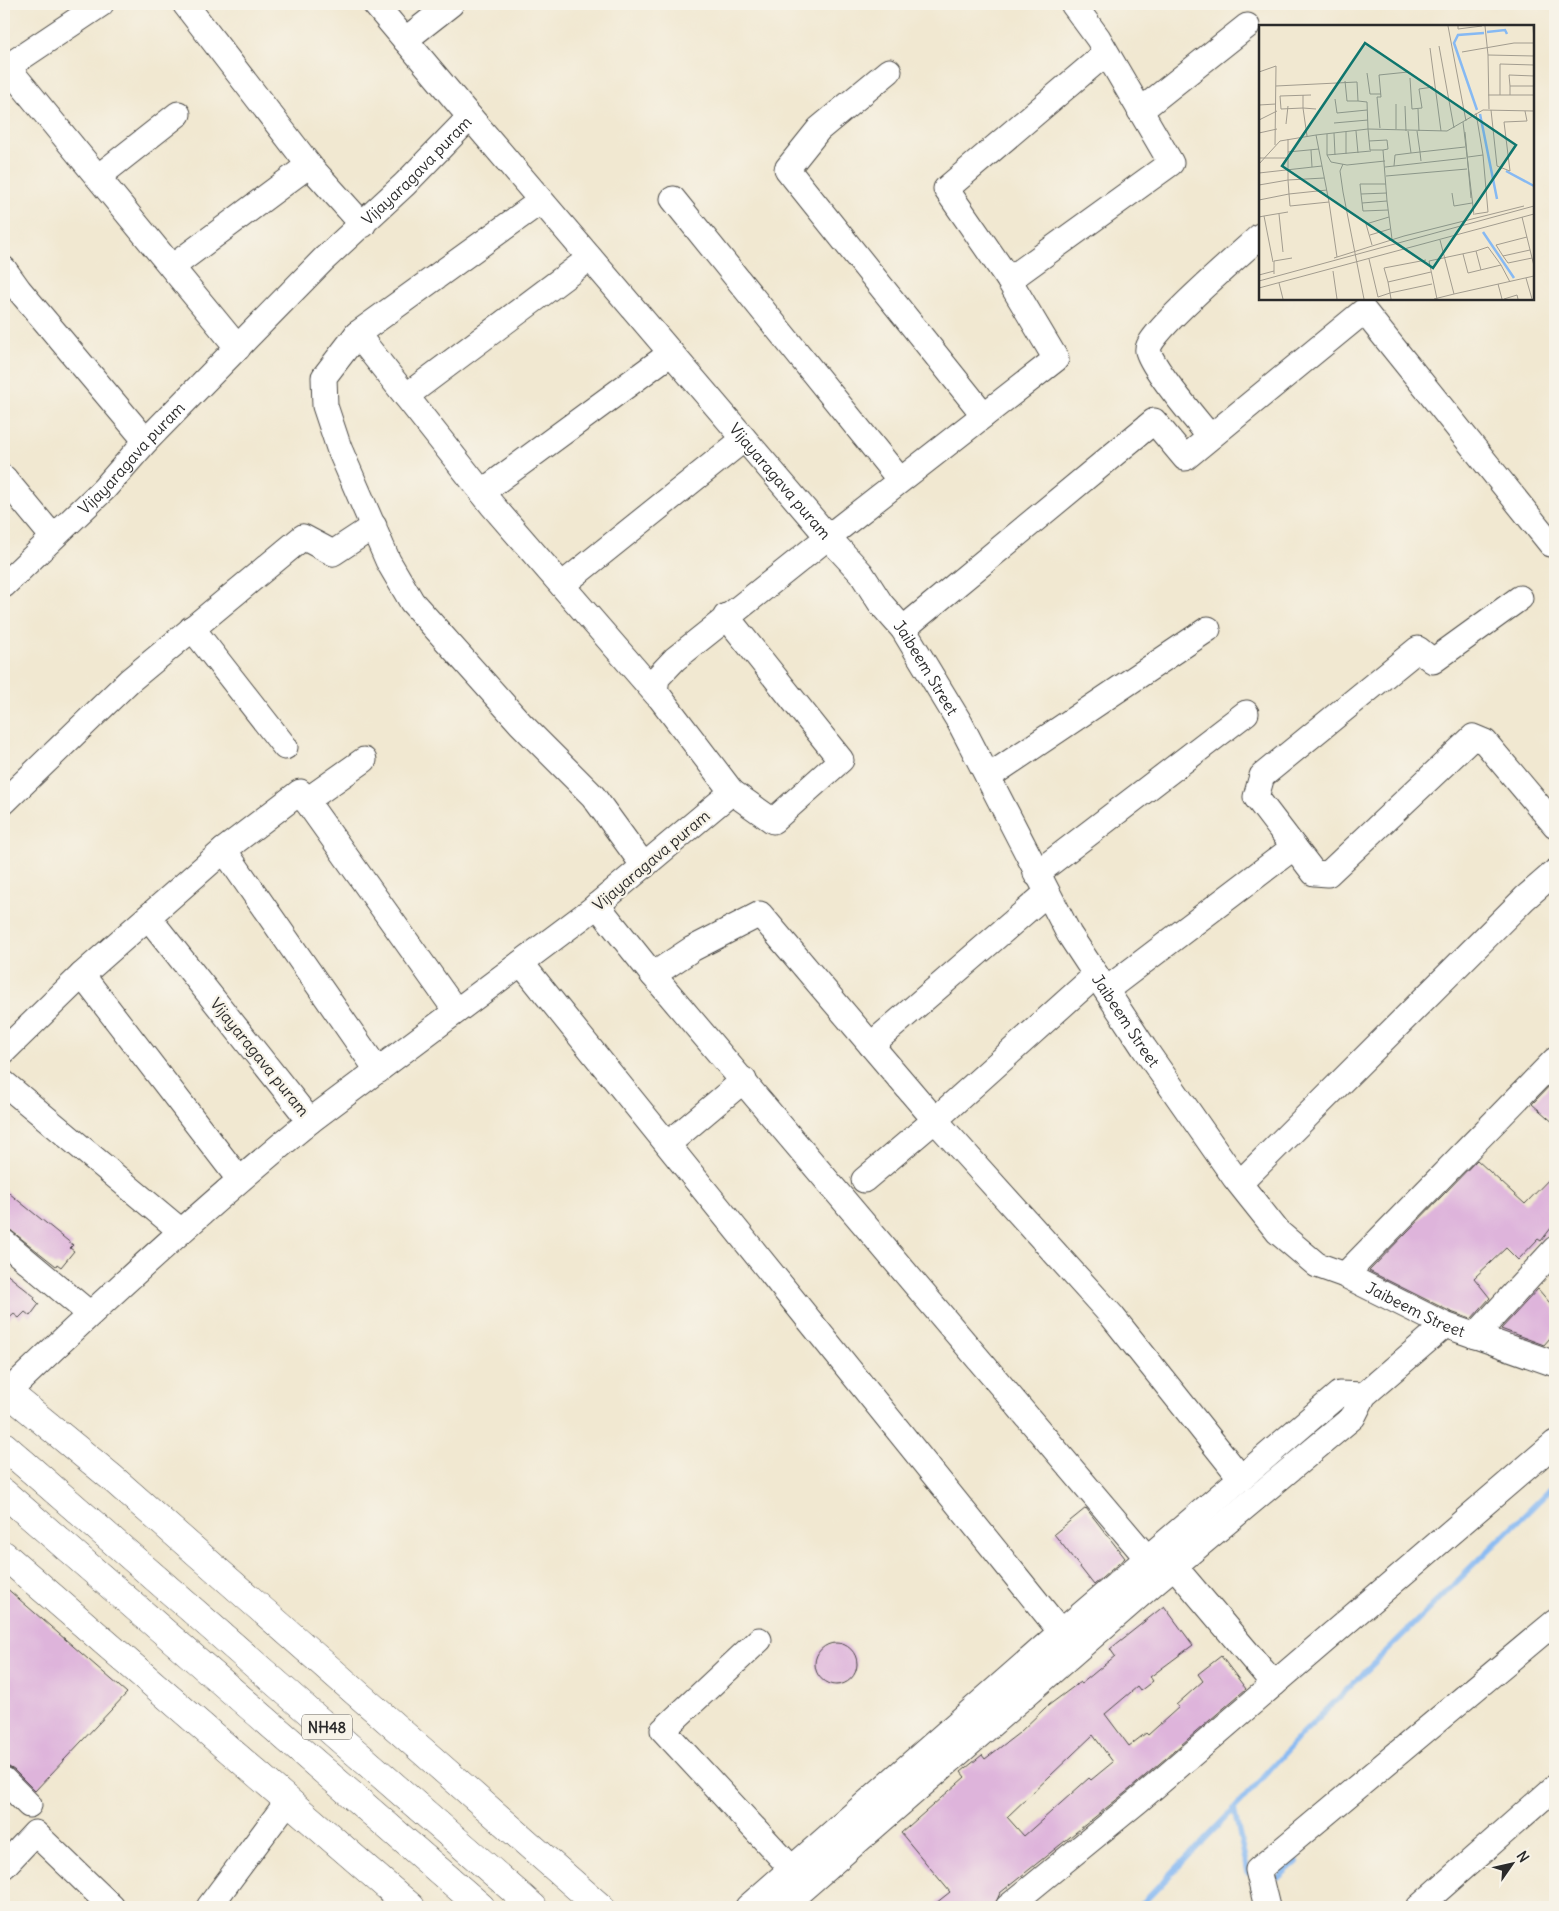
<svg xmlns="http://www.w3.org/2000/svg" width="1559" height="1911" font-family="Delius,sans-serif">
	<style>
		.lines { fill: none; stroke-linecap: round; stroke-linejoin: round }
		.stream { stroke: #86b9f3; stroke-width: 5.5 }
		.building { fill: #deb4db; fill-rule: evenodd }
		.minor-casing { stroke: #494744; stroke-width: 27 }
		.major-casing { stroke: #494744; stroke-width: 29 }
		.highway-casing { stroke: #494744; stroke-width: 29 }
		.minor { stroke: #fff; stroke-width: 25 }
		.major { stroke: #fff; stroke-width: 28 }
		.highway { stroke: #fff; stroke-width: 28 }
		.labels { text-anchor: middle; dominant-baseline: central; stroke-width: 4.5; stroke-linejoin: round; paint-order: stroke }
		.shield { fill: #f7f3e8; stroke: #686764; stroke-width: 1 }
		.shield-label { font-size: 15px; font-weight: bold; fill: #2b2b2b }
		.street-label { font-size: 16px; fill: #2b2b2b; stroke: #f7f3e8 }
		.inset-river { fill: none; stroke: #86b9f3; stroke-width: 2.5 }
		.inset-road { fill: none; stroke: #a29c8f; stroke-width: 1 }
		.view { fill: #0f766e; fill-opacity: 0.15; stroke: #0f766e; stroke-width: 2.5 }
		.inset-edge { fill: none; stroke: #2b2b2b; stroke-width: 2.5 }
	</style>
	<rect width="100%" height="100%" fill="#f7f3e8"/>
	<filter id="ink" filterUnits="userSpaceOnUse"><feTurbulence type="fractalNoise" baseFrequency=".02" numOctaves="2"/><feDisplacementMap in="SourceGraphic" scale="10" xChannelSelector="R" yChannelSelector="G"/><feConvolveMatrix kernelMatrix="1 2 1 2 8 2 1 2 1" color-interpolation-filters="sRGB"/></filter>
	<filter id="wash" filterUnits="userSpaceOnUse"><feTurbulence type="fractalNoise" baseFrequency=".0096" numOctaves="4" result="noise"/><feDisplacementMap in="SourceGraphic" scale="20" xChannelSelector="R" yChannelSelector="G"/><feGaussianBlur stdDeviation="1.12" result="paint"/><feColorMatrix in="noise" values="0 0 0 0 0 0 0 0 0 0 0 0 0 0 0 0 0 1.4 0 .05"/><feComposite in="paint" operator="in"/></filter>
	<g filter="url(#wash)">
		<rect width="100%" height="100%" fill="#f1e8d1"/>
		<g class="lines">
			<!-- stream -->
			<g class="stream">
				<polyline points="1234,1809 1248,1873"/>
				<polyline points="1279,1877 1296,1862"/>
				<polyline points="1139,1907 1234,1809 1302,1734 1555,1485"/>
			</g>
		</g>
		<g id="blocks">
			<!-- building -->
			<g class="building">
				<polygon points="1555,1080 1555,1124 1532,1104"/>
				<polygon points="1477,1160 1525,1204 1555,1173 1555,1223 1541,1241 1538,1239 1518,1260 1506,1248 1474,1278 1490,1298 1471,1319 1451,1312 1369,1271"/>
				<polygon points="4,1189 73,1245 70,1248 74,1251 61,1267 57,1264 56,1266 4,1225"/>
				<polygon points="4,1272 35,1297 34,1299 39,1304 30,1316 25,1312 19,1318 14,1314 4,1323"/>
				<polygon points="1538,1289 1555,1309 1555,1326 1550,1338 1544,1345 1501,1329"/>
				<polygon points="1086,1508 1125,1558 1094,1585 1054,1534"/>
				<polygon points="4,1586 127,1693 35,1791 14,1770 4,1764"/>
				<path d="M1164,1606L1193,1645L1150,1677L1153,1681L1140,1691L1137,1687L1105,1714L1129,1746L1146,1733L1148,1735L1179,1707L1176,1705L1203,1681L1198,1674L1221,1656L1246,1689L1130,1789L1000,1893L994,1907H931L950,1892L901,1833L965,1777L961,1772L982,1755L985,1759L1019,1733L1045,1708L1080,1682L1081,1684L1115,1656L1110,1649ZM1093,1735L1113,1762L1091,1780L1089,1778L1024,1836L1007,1817Z"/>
				<circle cx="836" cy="1664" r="21"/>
			</g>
		</g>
	</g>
	<g filter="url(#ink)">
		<use href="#blocks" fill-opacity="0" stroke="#494744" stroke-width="1"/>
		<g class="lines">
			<defs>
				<g id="minor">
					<polyline points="185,4 309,165 363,225"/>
					<polyline points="375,4 470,117"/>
					<path id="s1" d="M1073,4L1098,38L1171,163L1009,280L1056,359L828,537L861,573L881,604L903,629L960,723L1069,934L1144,1048L1235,1178L1278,1232L1317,1265L1345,1275L1445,1325L1555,1364"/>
					<polyline points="405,40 451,4"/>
					<polyline points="4,63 238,348"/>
					<polyline points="4,69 101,4"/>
					<polyline points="889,71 819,129 787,169 984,415"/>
					<polyline points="1140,111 1247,26"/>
					<polyline points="98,177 178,114"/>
					<polyline points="673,199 900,480"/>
					<polyline points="172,267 309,165"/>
					<polyline points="4,269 19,290 146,441"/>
					<polyline points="1009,280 946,189 1106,53"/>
					<polyline points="357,334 541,201"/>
					<polyline points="406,396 590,258"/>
					<path d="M1210,437C1195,418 1154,371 1148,351C1143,337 1245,250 1260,236"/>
					<polyline points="4,478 53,537"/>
					<polyline points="482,492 671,353"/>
					<path id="s2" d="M4,585L104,489L146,441L323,260L405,184L470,117L828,537L675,659L657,678L655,691L732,792L590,911L310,1121L148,917"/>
					<polyline points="562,585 744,439"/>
					<polyline points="1520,598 1433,661 1418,649 1262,776 1256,797 1314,873 1328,874 1473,737 1485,742 1555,825"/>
					<polyline points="726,616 841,760 773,821 732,792"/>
					<polyline points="192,628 285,747"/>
					<polyline points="903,629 1154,421 1185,458 1364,311 1551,544"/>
					<polyline points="988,777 1208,629"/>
					<polyline points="306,801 364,760"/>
					<polyline points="4,802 129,681 303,537 333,553 374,526"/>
					<polyline points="224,850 82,975 239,1179"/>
					<polyline points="644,866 593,796 521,724 412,602 388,561 339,448 325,406 324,377 357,334 492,505 657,695"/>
					<polyline points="1036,874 1246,713"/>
					<polyline points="597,905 653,975 1147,1558"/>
					<polyline points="521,963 1061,1632"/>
					<polyline points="653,975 692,949 760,914 871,1045"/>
					<polyline points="1096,975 935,1120 1112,1316 1241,1478"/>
					<polyline points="1106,990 1294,847"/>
					<polyline points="4,1051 82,975"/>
					<polyline points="378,1071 224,850 300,792 456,1011"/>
					<polyline points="4,1083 181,1231"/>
					<polyline points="668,1144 744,1080"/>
					<polyline points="864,1180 935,1120 871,1045 1047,893"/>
					<polyline points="1240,1183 1525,898 1555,872"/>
					<polyline points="4,1242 90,1314"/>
					<polyline points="1345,1275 1555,1060"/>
					<polyline points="1475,1336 1555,1249"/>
					<path d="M8,1392C106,1298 205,1207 310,1121"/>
					<polyline points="1174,1566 1274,1684 1555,1443"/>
					<polyline points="759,1640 663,1730 792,1869"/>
					<polyline points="4,1780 29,1805"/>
					<polyline points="4,1866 35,1833 112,1907"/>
					<polyline points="209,1907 288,1801"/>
					<polyline points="748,1907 1061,1632 1339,1394 1364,1395"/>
					<polyline points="782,1907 1155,1582 1353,1417 1364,1395 1445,1325"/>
					<polyline points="1008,1907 1139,1800 1274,1684"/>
					<polyline points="1267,1907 1258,1870 1555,1622"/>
					<polyline points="1419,1907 1555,1787"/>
				</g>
				<g id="major">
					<polyline points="4,1389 111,1477 600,1907"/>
					<polyline points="4,1555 411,1907"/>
				</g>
				<g id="highway">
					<polyline points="4,1446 533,1907"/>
					<polyline points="4,1493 481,1907"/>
				</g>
			</defs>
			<!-- minor casing -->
			<use href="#minor" class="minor-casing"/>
			<!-- major casing -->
			<use href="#major" class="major-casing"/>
			<!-- highway casing -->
			<use href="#highway" class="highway-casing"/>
			<!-- minor -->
			<use href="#minor" class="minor"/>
			<!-- major -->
			<use href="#major" class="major"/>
			<!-- highway -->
			<use href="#highway" class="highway"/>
		</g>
	</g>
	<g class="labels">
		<!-- shield labels -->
		<rect class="shield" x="302" y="1714.5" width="50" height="25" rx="4"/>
		<g class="shield-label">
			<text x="327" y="1727">NH48</text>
		</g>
		<!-- street labels -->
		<g class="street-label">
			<text stroke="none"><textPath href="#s2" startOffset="585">Vijayaragava puram</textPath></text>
			<text stroke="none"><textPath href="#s2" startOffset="180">Vijayaragava puram</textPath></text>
			<text stroke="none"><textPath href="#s2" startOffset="1139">Vijayaragava puram</textPath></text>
			<text stroke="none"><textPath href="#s1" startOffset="932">Jaibeem Street</textPath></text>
			<text transform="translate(651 860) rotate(-40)">Vijayaragava puram</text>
			<text stroke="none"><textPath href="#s1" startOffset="1338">Jaibeem Street</textPath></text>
			<text transform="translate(260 1057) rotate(51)">Vijayaragava puram</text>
			<text stroke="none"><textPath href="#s1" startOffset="1758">Jaibeem Street</textPath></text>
		</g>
	</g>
	<!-- overview -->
	<g transform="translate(1259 25)">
		<rect width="275" height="275" fill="#f1e8d1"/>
		<path class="inset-river" d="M228,7L246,5L248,9M218,85L195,18L199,10L225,8M221,89L238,174M247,146L275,161M224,207L255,253"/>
		<path class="inset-road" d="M189,1L207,96M199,1V4L223,1M226,1L229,30M274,1L275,17M180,21L195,103M171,23L182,106M203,27L255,18H275M0,47L17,41L16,120M108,48L111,69H122M151,53L153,84L163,83L160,64L174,62M86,56L88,76H99M17,61L98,57L99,76L108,77L109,104L188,106L224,85L275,86M251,61L250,50L275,51M44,70V83L57,84M229,70H241V39L275,40M241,70H275M251,70V61H275M76,74L78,88L108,85M137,79V104M0,80L17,79M146,81L147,106M159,84L160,106M230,84L229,30L275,31M232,85L238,141L251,146L245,97L268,96L266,86M0,95L18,86M204,97L215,190M75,98L109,95M27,99L29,81M121,103L118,72H122L120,50L149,47M97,106L99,128M149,106L152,128L161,127L162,136M158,106L161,127L206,122M87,107V129M206,107L212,173M0,108L18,104M75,108L76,130M68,109V130M48,111L44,83L22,84L21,71L52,70M110,116L128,115L129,124L124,125M52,125L53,142M112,126L68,130L72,137L88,140L126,136M29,127L60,124M209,132L224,130L217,88M0,133H29M0,139L21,116L57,110M84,139L81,146L84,167L105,274M135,141L136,130L152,128M126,142L207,133M0,148L63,141M127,151L208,144M65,153L29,155L30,169L68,165M127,159H101L102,169L128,168M0,160L29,155V114M193,168L195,181L213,178M102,169L104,186L129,185M0,175L30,169L31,181L70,177L57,110L109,104L111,125H124L128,176L103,178M128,176L133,214M70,177L78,232M20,189L24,227M216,189L229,187L224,130M5,191L29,187M0,192L5,191L14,237M263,192L275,241M111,210L131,204M268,212L237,220L244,231L271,225M113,220L107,199L130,192M204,229L209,248L242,240L251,257M244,231L249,238L273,233M75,233L145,211L265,181M110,234L119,272L131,268L132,274M167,235L125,243L129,257L172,247M222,245L217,226L229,222L242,240M74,246L78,274M15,249V236L33,233M0,250L15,246M267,253L273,274M0,256L275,181M129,257L131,268L173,259M20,258L24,274M239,259L243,274M0,263L275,189M195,269L275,251M175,274L195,269L181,215M178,274L170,236L217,226M245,274L258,270L259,274"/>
		<path class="view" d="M106,18L257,120L174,243L23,141Z"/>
		<rect width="275" height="275" class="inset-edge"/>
	</g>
	<!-- margin -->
	<rect width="1559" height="1911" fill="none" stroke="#f7f3e8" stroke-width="20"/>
	<!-- north arrow -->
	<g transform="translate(1512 1864) rotate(56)" stroke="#f7f3e8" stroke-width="4" paint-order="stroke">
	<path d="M0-4L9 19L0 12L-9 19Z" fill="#2b2b2b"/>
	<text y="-8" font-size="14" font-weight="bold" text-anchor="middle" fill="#2b2b2b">N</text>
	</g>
</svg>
